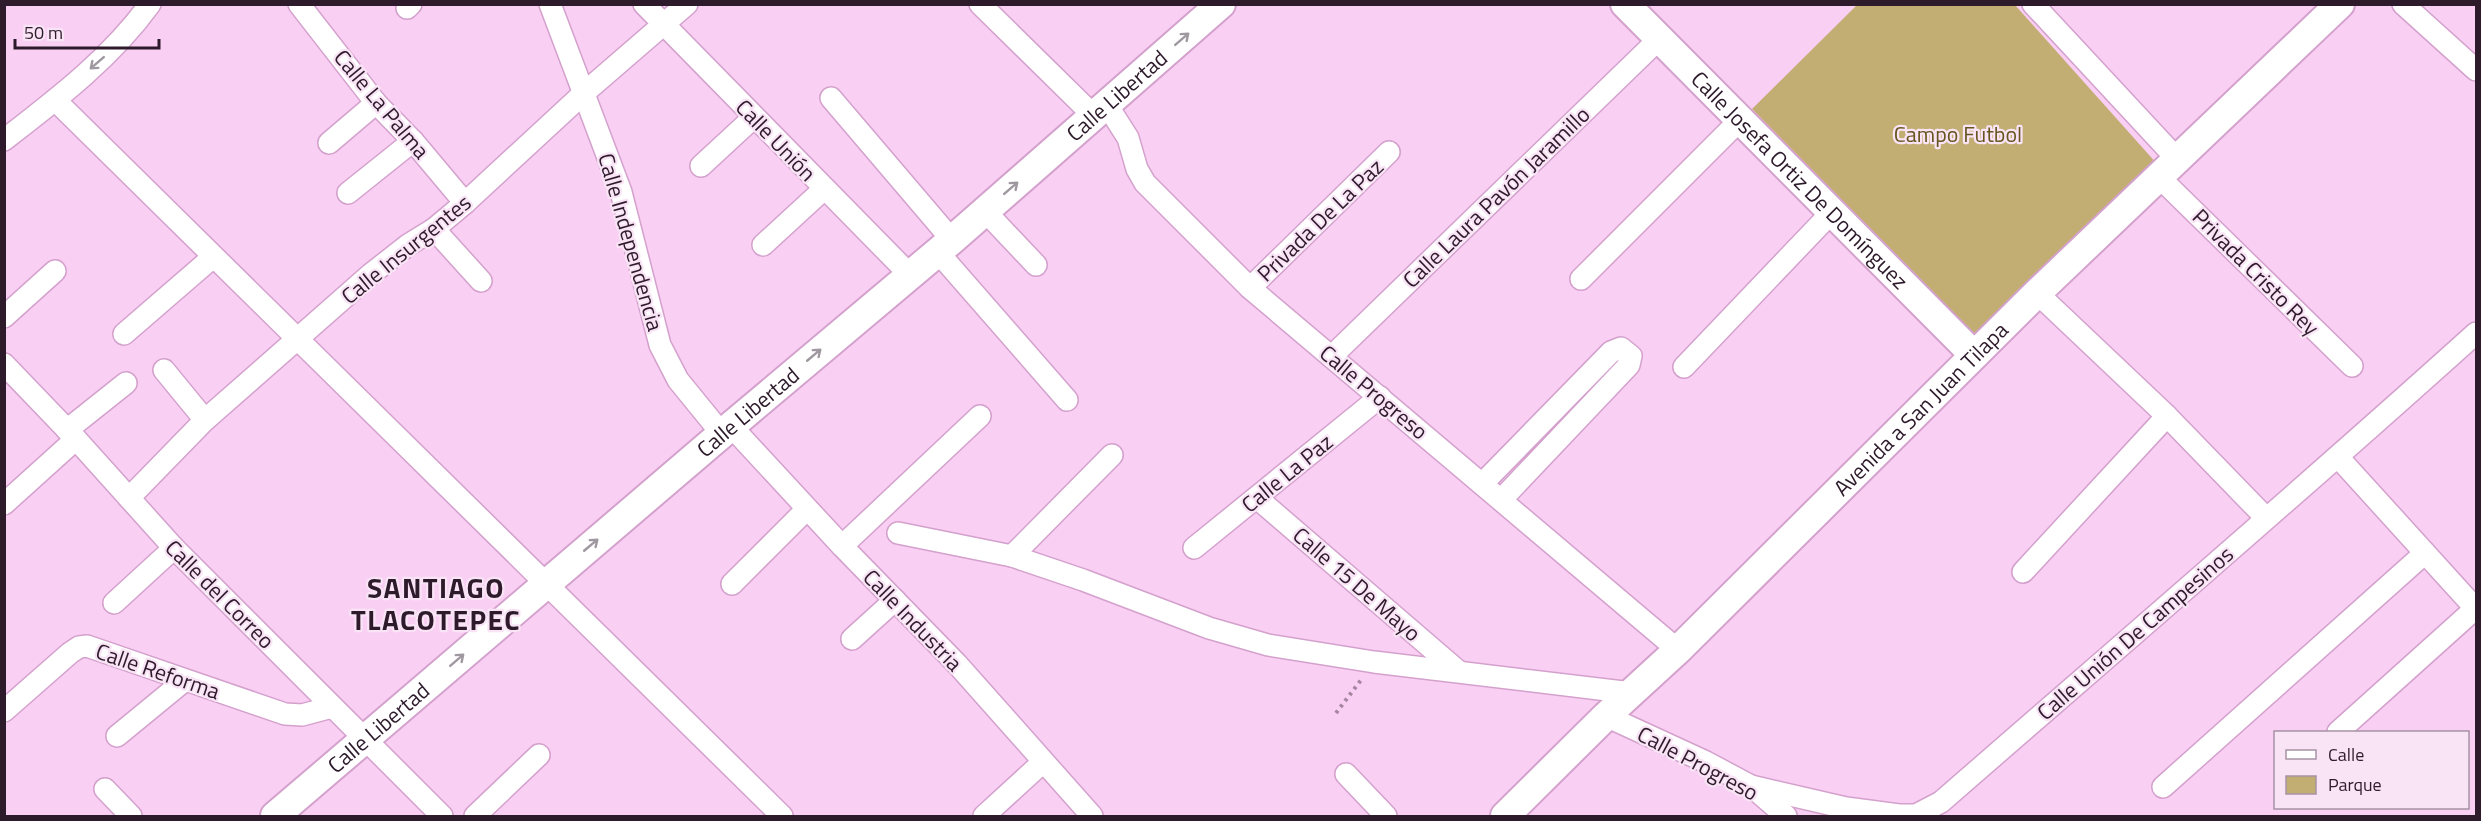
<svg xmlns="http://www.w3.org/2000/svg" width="2481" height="821" font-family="'Titillium Web',sans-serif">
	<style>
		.green { fill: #c2ae73 }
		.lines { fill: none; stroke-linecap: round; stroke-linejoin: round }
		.street-casing { stroke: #d4a1cd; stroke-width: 24 }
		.secondary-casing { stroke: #d4a1cd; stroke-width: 32 }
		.path { stroke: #a685a1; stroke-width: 4; stroke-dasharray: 3 4.5; stroke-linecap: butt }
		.street { stroke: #fff; stroke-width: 21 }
		.secondary { stroke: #fff; stroke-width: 28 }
		.oneway { stroke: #a098a0 }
		.labels { text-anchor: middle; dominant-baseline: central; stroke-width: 4.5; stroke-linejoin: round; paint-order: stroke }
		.street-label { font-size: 22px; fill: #2d1a2b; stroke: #f9e4f6 }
		.park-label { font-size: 22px; fill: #67551e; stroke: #f9e4f6 }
		.district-label { font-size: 28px; font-weight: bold; letter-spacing: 1.5px; fill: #2d1a2b; stroke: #f9e4f6 }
	</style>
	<rect width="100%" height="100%" fill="#f9cff3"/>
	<!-- green -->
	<polygon class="green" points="1857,5 2015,5 2158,165 1975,334 1752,109"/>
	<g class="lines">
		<defs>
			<g id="street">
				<polyline points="299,4 376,103 413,141 465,203"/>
				<polyline points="550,4 621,192 660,345 678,380 722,434"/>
				<polyline points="644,4 910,275"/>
				<polyline points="980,4 1094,116"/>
				<polyline points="2033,4 2178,160"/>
				<polyline points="2403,4 2476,70"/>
				<polyline points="407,8 411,4"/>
				<polyline points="831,98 952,240"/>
				<polyline points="55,100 782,816"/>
				<polyline points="1107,105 1128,138 1137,169 1145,183 1250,288 1678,650"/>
				<path d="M4,140C57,99 111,58 150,4"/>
				<polyline points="329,143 376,103"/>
				<polyline points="701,166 754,117"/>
				<polyline points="2159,177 2352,366"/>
				<polyline points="348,193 413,141"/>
				<polyline points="985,211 1036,265"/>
				<polyline points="434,229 481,281"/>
				<polyline points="763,245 824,189"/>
				<polyline points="937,251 1067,400"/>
				<polyline points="1581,279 1740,120"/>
				<polyline points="1250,288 1389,152"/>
				<polyline points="2037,293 2167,416 2266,518"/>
				<polyline points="4,317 55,271"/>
				<polyline points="124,334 213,257"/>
				<polyline points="1332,356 1660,38"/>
				<polyline points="4,364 76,439 174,548 442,816"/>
				<polyline points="1684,367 1832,212"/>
				<polyline points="164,370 205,420"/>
				<polyline points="731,426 842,546 957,664 1092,816"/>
				<polyline points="67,430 126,383"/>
				<polyline points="2338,457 2476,609"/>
				<polyline points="1482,484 1611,352 1621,348 1631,356 1629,365 1501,500"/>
				<polyline points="129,498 205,420 371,274 408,245 434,229 465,203 584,93 687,4"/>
				<polyline points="1257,498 1458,671"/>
				<polyline points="4,504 76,439"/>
				<polyline points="898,533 1012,556 1083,580 1209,628 1268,645 1374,662 1632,693"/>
				<polyline points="842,546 980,416"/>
				<polyline points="1194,548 1380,397"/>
				<polyline points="1012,556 1112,455"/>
				<polyline points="2023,572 2167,416"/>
				<polyline points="732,584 807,509"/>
				<polyline points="114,603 174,548"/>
				<polyline points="852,639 895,600"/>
				<polyline points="4,711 70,653 79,647 87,646 285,714 302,715 332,707"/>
				<polyline points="1606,716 1706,762 1751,786 1786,816"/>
				<polyline points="2338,732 2476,608"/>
				<polyline points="117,736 184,681"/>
				<polyline points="1346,774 1386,816"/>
				<path d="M1751,786L1846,808L1899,815H1916L1941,802C2120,646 2300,492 2476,333"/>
				<polyline points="2163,787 2425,553"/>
				<polyline points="105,789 131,816"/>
				<polyline points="475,816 539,755"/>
				<polyline points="984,816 1043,762"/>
			</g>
			<g id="secondary">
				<path id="s1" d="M1625,4L1974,355"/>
				<path id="s2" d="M275,816L731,426L952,240L1221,4"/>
				<path id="s3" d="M1505,816L1606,716L1678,650L2037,293L2340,4"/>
			</g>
		</defs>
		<!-- street casing -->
		<use href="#street" class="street-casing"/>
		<!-- secondary casing -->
		<use href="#secondary" class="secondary-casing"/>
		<!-- path -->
		<polyline class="path" points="1336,713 1361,680"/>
		<!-- street -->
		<use href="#street" class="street"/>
		<!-- secondary -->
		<use href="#secondary" class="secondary"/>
	</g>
	<!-- one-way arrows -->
	<defs><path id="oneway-shaft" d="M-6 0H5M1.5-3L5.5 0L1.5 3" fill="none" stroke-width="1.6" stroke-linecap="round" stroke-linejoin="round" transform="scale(1.5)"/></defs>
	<g class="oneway">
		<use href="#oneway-shaft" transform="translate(1182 39) rotate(-41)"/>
		<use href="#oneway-shaft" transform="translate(97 63) rotate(139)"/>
		<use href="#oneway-shaft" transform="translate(1011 188) rotate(-41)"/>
		<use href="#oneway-shaft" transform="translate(814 355) rotate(-40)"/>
		<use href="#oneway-shaft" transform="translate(591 545) rotate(-40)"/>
		<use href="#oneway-shaft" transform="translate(457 660) rotate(-41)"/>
	</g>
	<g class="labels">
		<!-- street labels -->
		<g class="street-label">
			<text stroke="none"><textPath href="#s2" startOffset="1108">Calle Libertad</textPath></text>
			<text transform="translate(382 104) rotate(50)">Calle La Palma</text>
			<text transform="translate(776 140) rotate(46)">Calle Unión</text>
			<text stroke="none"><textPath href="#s1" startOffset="248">Calle Josefa Ortiz De Domínguez</textPath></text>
			<text transform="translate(1496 197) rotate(-44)">Calle Laura Pavón Jaramillo</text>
			<text transform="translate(1320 220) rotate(-44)">Privada De La Paz</text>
			<text transform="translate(631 242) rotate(74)">Calle Independencia</text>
			<text transform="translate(406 249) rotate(-39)">Calle Insurgentes</text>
			<text transform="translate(2256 272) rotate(45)">Privada Cristo Rey</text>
			<text transform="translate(1374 392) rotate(40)">Calle Progreso</text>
			<text stroke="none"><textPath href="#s3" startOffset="582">Avenida a San Juan Tilapa</textPath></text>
			<text stroke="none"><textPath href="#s2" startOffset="622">Calle Libertad</textPath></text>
			<text transform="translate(1287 473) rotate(-39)">Calle La Paz</text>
			<text transform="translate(1357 584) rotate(41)">Calle 15 De Mayo</text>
			<text transform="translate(220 594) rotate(45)">Calle del Correo</text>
			<text transform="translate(913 620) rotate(46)">Calle Industria</text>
			<text transform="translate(2135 633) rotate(-41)">Calle Unión De Campesinos</text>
			<text transform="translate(158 671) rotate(19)">Calle Reforma</text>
			<text stroke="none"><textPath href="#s2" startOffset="136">Calle Libertad</textPath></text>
			<text transform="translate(1698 763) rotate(28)">Calle Progreso</text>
		</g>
		<!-- park labels -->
		<g class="park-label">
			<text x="1958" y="134">Campo Futbol</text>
		</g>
		<!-- district labels -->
		<g class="district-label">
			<text x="436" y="587">SANTIAGO<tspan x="436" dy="32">TLACOTEPEC</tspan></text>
		</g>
	</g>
	<!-- border -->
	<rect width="2481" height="821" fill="none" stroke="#2d1a2b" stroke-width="12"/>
	<!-- legend -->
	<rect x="2274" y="731" width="195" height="78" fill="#f9e4f6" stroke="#a793a5" stroke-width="1.5"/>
	<rect x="2286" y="750" width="30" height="9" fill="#ffffff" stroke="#a793a5" stroke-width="1.5"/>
	<text x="2328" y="761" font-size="18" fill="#2d1a2b">Calle</text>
	<rect x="2286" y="776" width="30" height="18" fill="#c2ae73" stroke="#a793a5" stroke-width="1.5"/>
	<text x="2328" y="791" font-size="18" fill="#2d1a2b">Parque</text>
	<!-- scale -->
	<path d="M15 39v9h144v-9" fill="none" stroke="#2d1a2b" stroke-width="3"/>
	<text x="24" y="39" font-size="18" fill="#2d1a2b" stroke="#f9e4f6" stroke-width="4.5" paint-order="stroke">50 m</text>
</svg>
